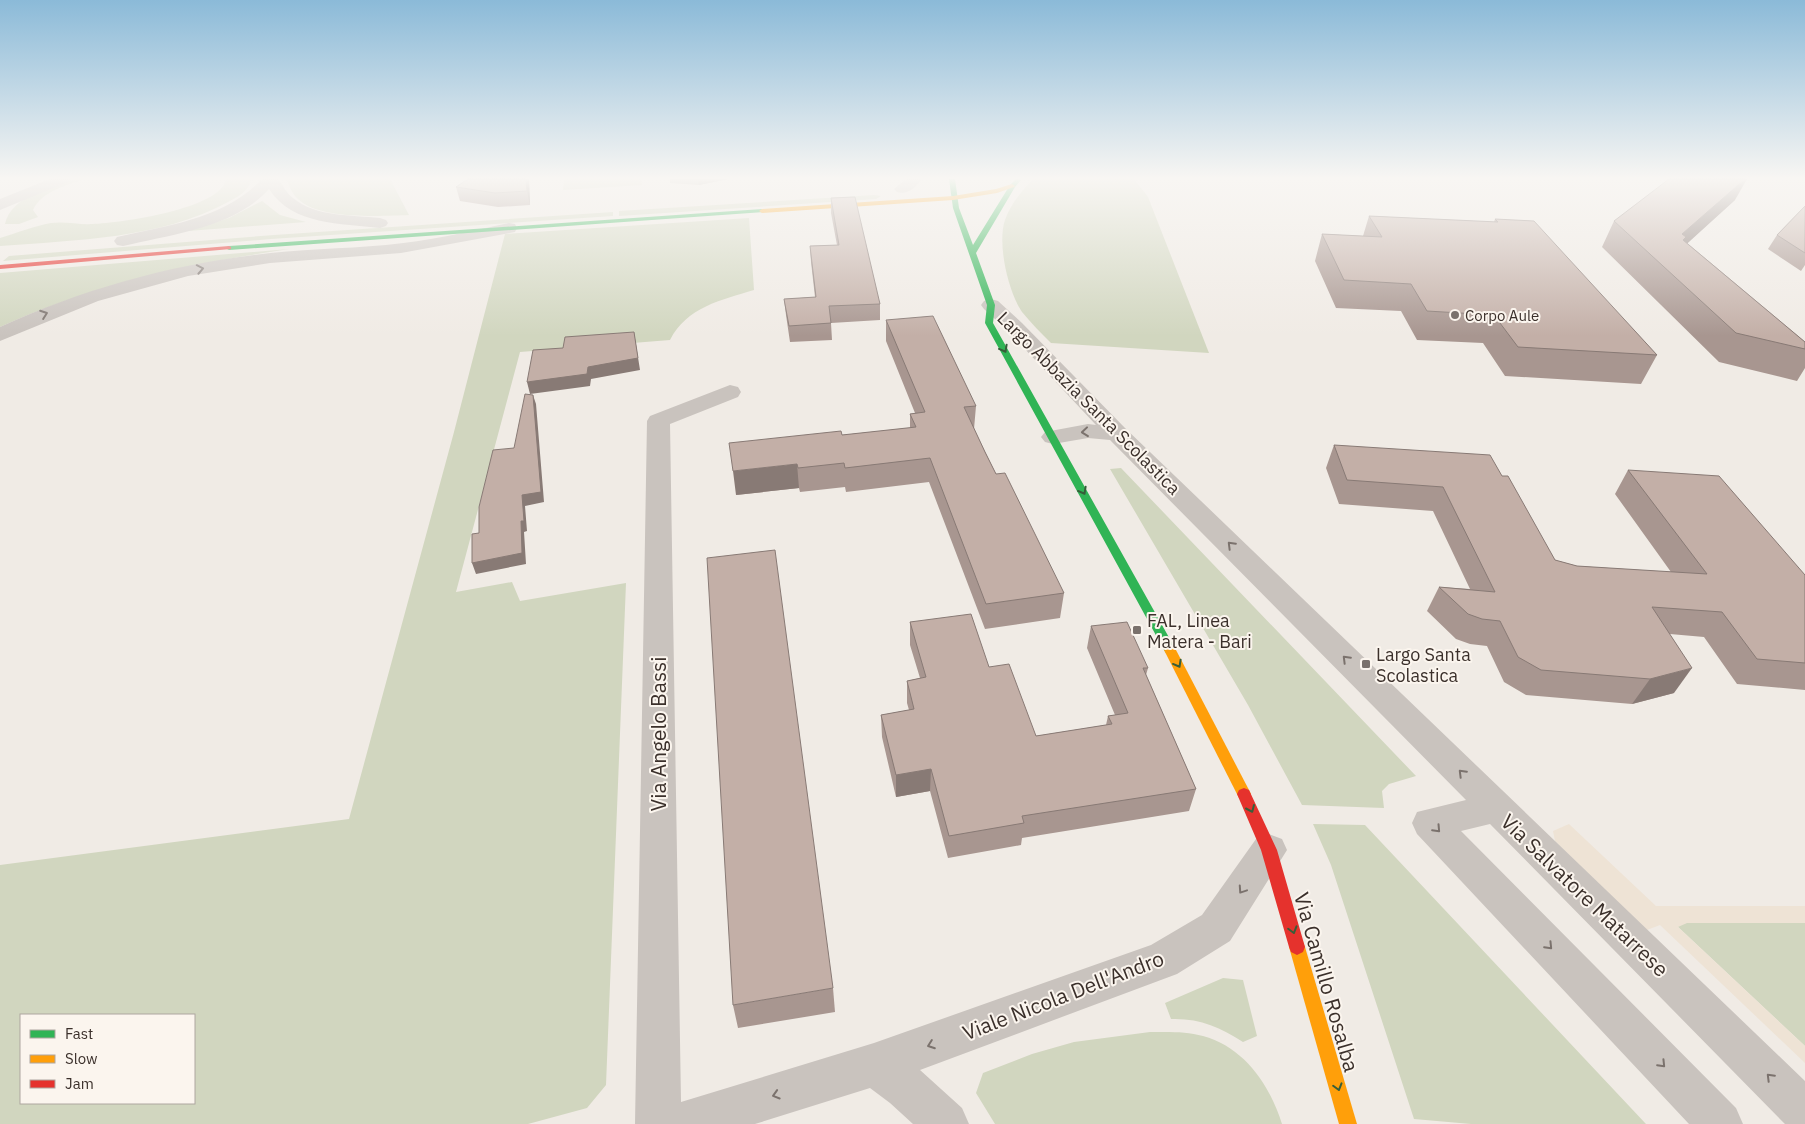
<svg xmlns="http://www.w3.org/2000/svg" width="1805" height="1124" font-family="'IBM Plex Sans',sans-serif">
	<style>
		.green { fill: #d1d6bf; fill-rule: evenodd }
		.plaza { fill: #eee3d5 }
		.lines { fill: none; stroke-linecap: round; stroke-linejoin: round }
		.street { fill: #c9c3be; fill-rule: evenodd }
		.fast { fill: #30b455; fill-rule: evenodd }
		.slow { fill: #ff9f0a; fill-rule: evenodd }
		.jam { fill: #e5322d; fill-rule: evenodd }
		.wall { fill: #a89690 }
		.shaded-wall { fill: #887a75 }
		.building { fill: #c3afa7; stroke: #887a75 }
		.oneway { stroke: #7b726d }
		.oneway2 { stroke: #375e3a }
		.poi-dot { fill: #7a716c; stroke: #fbf5ee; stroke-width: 2 }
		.labels { text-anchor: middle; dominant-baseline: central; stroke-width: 4; stroke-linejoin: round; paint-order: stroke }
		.far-poi-label { font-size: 15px; fill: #3b302b; stroke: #fbf5ee; text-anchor: start }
		.street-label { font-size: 18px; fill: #3b302b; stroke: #fbf5ee }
		.poi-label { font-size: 18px; fill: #3b302b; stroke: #fbf5ee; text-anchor: start }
		.near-street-label { font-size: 21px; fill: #3b302b; stroke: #fbf5ee }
	</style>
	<rect width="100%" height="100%" fill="#f0ebe5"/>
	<!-- green -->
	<g class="green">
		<path d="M76,179H85C67,185 42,191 33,210L38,217L19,224H5C11,196 53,186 76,179Z"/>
		<path d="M226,179H251C250,190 238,197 228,202C160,239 76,240 0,246V238C17,233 34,226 51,223C64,221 80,225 93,224C119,223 222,209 226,179Z"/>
		<path d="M287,179H390L409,215C381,216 319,220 298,199C292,194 289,186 287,179Z"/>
		<polygon points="564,179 641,179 642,185 563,190"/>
		<path d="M1033,179H1134L1148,197L1209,353L1051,343C1041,333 1031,323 1022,312C1008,292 997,243 1005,220C1011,203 1022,191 1033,179Z"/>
		<polygon points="874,195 881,196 876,199 619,216 619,211"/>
		<polygon points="262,201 280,215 306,222 188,231 229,218"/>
		<polygon points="613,212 613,216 271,239 3,261 9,256 274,235"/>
		<path d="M749,218L754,290C721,300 687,307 670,340L520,352L456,592L512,582L520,601L626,583L606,1085L587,1108L528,1124H0V865L349,819L454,432L505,234ZM21,1015H194V1103H21Z"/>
		<path d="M289,249C189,264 92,285 0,327V273Z"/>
		<polygon points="1121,468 1416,776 1389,784 1382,791 1384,808 1302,805 1248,705 1110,469"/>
		<polygon points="1313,824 1365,825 1646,1124 1471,1124 1414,1119 1331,865"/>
		<polygon points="1686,923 1805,923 1805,1046 1677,926"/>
		<path d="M1223,978L1243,980L1257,1036L1243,1042C1220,1027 1199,1018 1171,1019L1165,1003Z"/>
		<path d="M1150,1032C1167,1032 1186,1031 1203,1036C1244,1047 1270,1085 1282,1124H995L976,1093L983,1073L1032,1054L1074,1042Z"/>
	</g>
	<!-- plaza -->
	<polygon class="plaza" points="1569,824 1656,906 1805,906 1805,923 1687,923 1678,927 1805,1046 1805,1063 1660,925 1647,930 1561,847 1555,841 1553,831"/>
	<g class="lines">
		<!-- street -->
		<g class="street">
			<polygon points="50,179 71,179 68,182 0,210 0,199"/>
			<path d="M262,179H278C283,185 286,193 293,198C316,217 351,215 380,218L386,220L388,223L386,226L380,228C341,223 293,226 269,189C234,228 172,234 123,246L117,245L114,241L117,237C168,225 224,219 262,179Z"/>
			<path d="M906,179H922C915,188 908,195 897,192L894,189Z"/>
			<path d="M509,223L515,224L517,228L515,232L401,253L270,263L188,276L98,301L0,341V327C81,290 166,266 254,255C298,249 342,249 386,245C427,241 468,232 509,223Z"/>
			<polygon points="991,299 998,301 1022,323 1125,428 1805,1081 1805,1124 1785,1124 1490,824 1461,831 1736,1108 1743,1124 1689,1124 1417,834 1412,823 1417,812 1466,800 1110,440 1088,438 1053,444 1045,442 1041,437 1045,432 1088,424 1096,425 1008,331 984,309 981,305 984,301"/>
			<polygon points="730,385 738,387 741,392 738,397 670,424 681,1102 874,1043 1151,945 1202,915 1256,839 1269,834 1282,839 1287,850 1230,941 1177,974 920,1070 962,1108 969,1124 913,1124 890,1103 870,1088 755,1124 635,1124 647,421 650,416"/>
		</g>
		<!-- fast -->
		<g class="fast">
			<polygon points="949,179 955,179 959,208 973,245 1010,185 1016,179 1021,180 1015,187 976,253 995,305 993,323 1176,650 1174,653 1166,653 1164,650 985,323 987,305 953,208"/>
			<polygon points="762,209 765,211 764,212 229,250 225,248 229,246"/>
		</g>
		<!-- slow -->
		<g class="slow">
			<polygon points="1012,184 1015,186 1014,187 997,193 953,200 762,213 759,211 762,209 953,196 996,189"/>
			<polygon points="1170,646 1174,647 1176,650 1249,790 1251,794 1249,798 1244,800 1239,798 1164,650 1166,647"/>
			<polygon points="1297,939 1303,942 1305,947 1357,1124 1339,1124 1289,947 1291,942"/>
		</g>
		<!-- jam -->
		<g class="jam">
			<polygon points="229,246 231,247 231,249 0,269 0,265"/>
			<polygon points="1244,788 1249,790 1277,850 1305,947 1303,952 1297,955 1291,952 1289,947 1261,850 1237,794 1239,790"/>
		</g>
	</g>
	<!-- wall -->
	<g class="wall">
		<polygon points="529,179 530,205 498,207 460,201 456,187"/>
		<polygon points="670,179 728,179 699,185 670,183"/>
		<polygon points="831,198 880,304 880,320 831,323 832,340 790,342 786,315 784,299 815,297 811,262 810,246 837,245 831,213"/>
		<polygon points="1735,200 1687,243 1805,342 1805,368 1797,381 1719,362 1602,247 1614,221"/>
		<polygon points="1805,206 1805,265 1801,271 1768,249 1777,235"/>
		<polygon points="1369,216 1494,222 1495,219 1657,355 1641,384 1505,376 1483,343 1417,340 1401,311 1336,308 1315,261 1322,234 1363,236"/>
		<polygon points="886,320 976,406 974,429 996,474 1064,593 1060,618 985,629 929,482 846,492 845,487 800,492 799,488 736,495 842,435 910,428 910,414 915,413 886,341"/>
		<polygon points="1334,445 1502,476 1555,560 1577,566 1671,572 1615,494 1628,470 1805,575 1805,690 1737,684 1704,637 1670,634 1674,693 1632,704 1526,695 1504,682 1487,646 1470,644 1456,639 1427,611 1439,587 1470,589 1433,511 1339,504 1326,468"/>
		<polygon points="910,622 989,667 1036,736 1106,725 1108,716 1115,715 1087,648 1091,626 1148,668 1146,675 1196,789 1189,811 1022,838 1021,845 948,858 930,791 896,797 882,737 881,715 909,710 907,703 907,681 920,678 910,645"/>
		<polygon points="833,988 835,1012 738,1028 733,1005"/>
	</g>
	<!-- shaded-wall -->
	<g class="shaded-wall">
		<polygon points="526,179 529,179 530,205 527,191"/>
		<polygon points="698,179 728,179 699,185"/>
		<polygon points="1745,179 1747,179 1735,200 1679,251 1682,234"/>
		<polygon points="634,332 640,370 591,379 590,386 530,394 527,382 588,367"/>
		<polygon points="533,395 536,404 544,502 525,506 527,531 524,532 526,564 476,574 472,563 522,495"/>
		<polygon points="797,464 799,488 736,495 733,471"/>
		<polygon points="1692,668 1674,693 1632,704 1650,679"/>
		<polygon points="931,769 930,791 896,797 896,775"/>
	</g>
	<!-- building -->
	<g class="building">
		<polygon points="468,179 526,179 527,191 495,193 456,187"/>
		<polygon points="1669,179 1745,179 1682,234 1686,237 1683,240 1805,342 1805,349 1736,333 1614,221"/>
		<polygon points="855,197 880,304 829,306 831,323 789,326 784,299 816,297 810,246 839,245 831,198"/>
		<polygon points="1805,206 1805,253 1777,235"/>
		<polygon points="1369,216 1498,222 1495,219 1534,221 1657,355 1518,347 1494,315 1427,311 1411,284 1344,280 1322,234 1382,237"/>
		<polygon points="933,316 976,406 964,407 985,452 996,474 1005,473 1064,593 986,604 930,458 845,468 844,463 798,468 797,464 733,471 729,443 841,431 842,435 916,427 910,414 925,412 886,320"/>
		<polygon points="634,332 638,358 588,367 587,374 527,382 533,350 563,348 565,337"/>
		<polygon points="525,394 533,395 541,492 522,495 524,521 521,521 522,553 472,563 472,534 479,533 479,507 493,450 514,448"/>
		<polygon points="1334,445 1490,455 1502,476 1508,476 1555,560 1577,566 1707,574 1628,470 1719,476 1805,575 1805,663 1757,659 1722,612 1652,607 1692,668 1650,679 1541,670 1518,657 1500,621 1482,619 1468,614 1439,587 1495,592 1443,487 1347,480"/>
		<polygon points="775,550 833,988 733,1005 707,558"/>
		<polygon points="971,614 989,667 1009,664 1036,736 1112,724 1108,716 1128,713 1091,626 1127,622 1148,668 1143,668 1196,789 1022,816 1024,823 949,836 931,769 896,775 881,715 914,709 907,681 926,677 910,622"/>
	</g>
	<!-- one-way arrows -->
	<defs><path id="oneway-chevron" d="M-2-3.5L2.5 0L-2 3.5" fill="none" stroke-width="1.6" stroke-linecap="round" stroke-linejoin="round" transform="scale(1.25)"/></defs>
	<g class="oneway">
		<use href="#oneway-chevron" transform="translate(200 269) rotate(-11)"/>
		<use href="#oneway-chevron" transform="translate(44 314) rotate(-20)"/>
		<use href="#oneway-chevron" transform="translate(1085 432) rotate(174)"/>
		<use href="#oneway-chevron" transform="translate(1231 545) rotate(-135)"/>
		<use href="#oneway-chevron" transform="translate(1346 659) rotate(-135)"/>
		<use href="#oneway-chevron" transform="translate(1462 773) rotate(-135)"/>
		<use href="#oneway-chevron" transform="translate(1437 829) rotate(47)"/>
		<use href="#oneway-chevron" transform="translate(1242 890) rotate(124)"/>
		<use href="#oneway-chevron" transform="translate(1549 946) rotate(46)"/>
		<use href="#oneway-chevron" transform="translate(931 1045) rotate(160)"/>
		<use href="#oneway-chevron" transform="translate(1662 1064) rotate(46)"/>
		<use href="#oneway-chevron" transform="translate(1770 1077) rotate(-135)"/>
		<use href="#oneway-chevron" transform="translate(776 1095) rotate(163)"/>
	</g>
	<g class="oneway2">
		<use href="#oneway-chevron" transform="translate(1004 349) rotate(61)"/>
		<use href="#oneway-chevron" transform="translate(1083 491) rotate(61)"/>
		<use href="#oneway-chevron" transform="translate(1178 664) rotate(61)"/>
		<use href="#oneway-chevron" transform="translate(1251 809) rotate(66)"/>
		<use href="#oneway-chevron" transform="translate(1293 930) rotate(74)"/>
		<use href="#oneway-chevron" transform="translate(1338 1087) rotate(74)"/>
	</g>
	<!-- sky -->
	<linearGradient id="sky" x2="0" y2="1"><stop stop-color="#8bbad8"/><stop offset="0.53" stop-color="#f8f6f3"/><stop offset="1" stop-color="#f8f6f3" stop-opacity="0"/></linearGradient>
	<rect width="1805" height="336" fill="url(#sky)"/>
	<!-- markers -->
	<g class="poi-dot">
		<circle cx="1455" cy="315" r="5"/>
		<rect x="1132" y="625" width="10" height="10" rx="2.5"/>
		<rect x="1361" y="659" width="10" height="10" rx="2.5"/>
	</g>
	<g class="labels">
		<!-- far-poi labels -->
		<g class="far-poi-label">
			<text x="1465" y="315">Corpo Aule</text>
		</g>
		<!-- street labels -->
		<g class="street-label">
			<text transform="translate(1089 403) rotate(45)">Largo Abbazia Santa Scolastica</text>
		</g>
		<!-- poi labels -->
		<g class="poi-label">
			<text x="1147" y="620">FAL, Linea<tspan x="1147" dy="21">Matera - Bari</tspan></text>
			<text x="1376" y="654">Largo Santa<tspan x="1376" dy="21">Scolastica</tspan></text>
		</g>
		<!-- near-street labels -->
		<g class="near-street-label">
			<text transform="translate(658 734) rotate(-90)">Via Angelo Bassi</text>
			<text transform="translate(1585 895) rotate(44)">Via Salvatore Matarrese</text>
			<text transform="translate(1327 982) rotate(74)">Via Camillo Rosalba</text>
			<text transform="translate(1063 995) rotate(-21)">Viale Nicola Dell'Andro</text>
		</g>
	</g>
	<!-- legend -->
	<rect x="20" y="1014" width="175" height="90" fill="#fbf5ee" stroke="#aea6a0"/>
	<rect x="30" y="1030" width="25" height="8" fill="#30b455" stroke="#aea6a0"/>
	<text x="65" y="1039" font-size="15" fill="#3b302b">Fast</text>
	<rect x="30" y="1055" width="25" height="8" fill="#ff9f0a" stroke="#aea6a0"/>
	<text x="65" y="1064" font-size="15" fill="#3b302b">Slow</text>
	<rect x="30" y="1080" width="25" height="8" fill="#e5322d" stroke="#aea6a0"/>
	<text x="65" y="1089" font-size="15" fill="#3b302b">Jam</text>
</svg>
